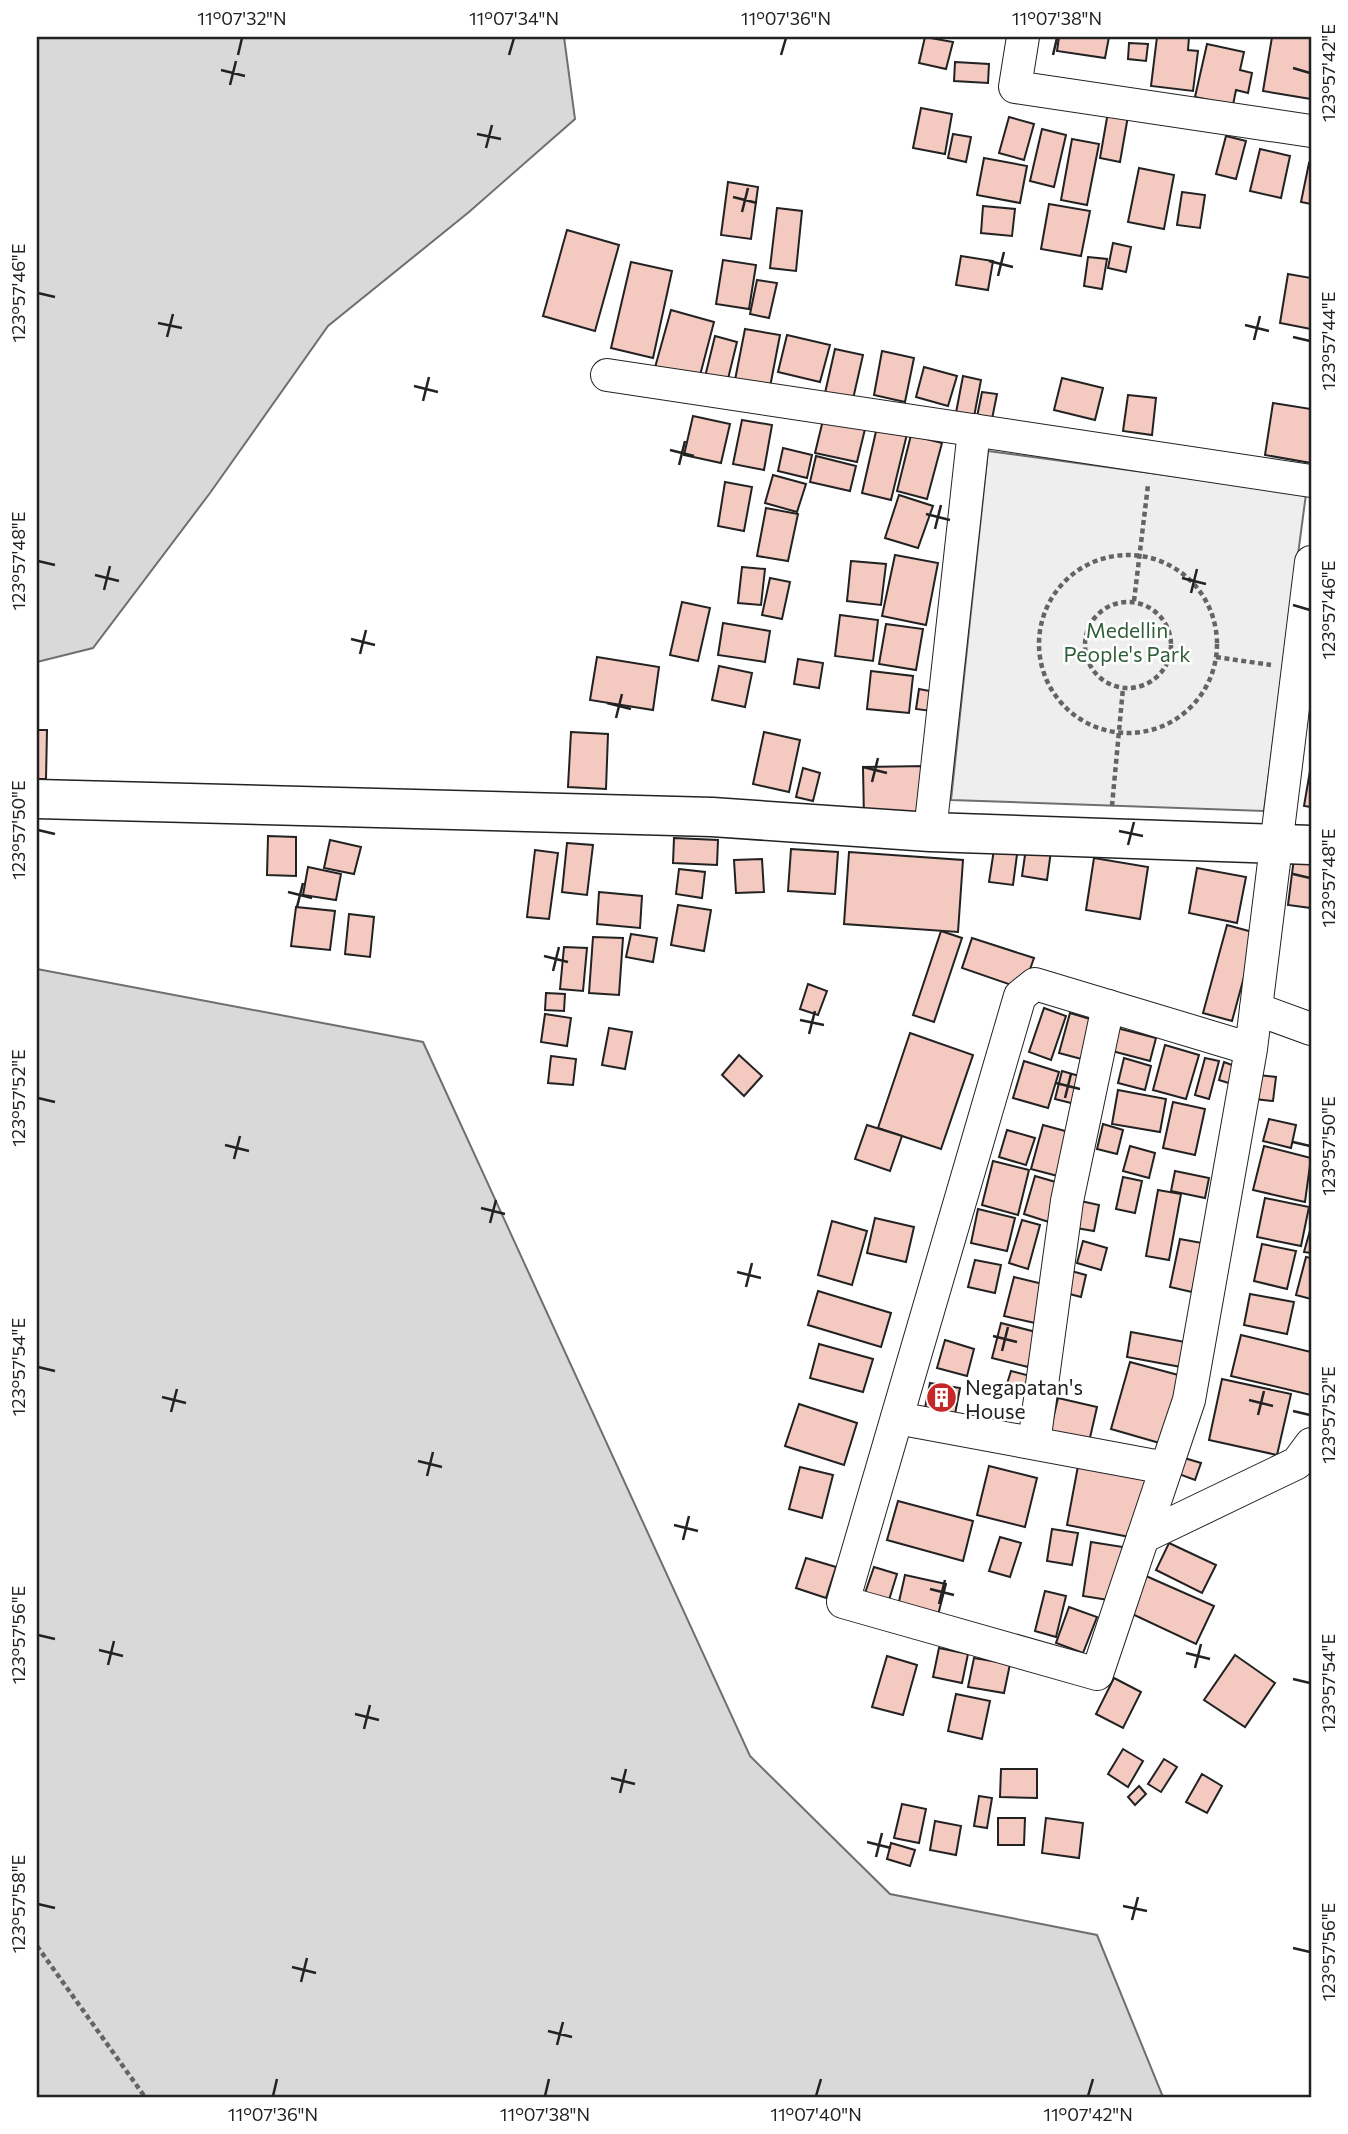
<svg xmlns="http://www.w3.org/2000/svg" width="1348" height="2134" font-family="Commissioner,sans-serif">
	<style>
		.green { fill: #eee; stroke: #6f6f6f; stroke-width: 2 }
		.water { fill: #d9d9d9; stroke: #6f6f6f; stroke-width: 2 }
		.building { fill: #f3c9c0; stroke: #222; stroke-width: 2 }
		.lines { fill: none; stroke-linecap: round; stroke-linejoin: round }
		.minor-casing { stroke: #222; stroke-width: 34 }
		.major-casing { stroke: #222; stroke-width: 41 }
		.path { stroke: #646464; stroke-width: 4.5; stroke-dasharray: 5 3.5; stroke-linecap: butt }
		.minor { stroke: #fff; stroke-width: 32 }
		.major { stroke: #fff; stroke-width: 38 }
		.ticks { fill: none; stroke: #222; stroke-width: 2.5 }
		.labels { text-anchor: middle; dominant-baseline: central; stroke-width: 5; stroke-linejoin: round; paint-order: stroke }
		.park-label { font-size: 21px; fill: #2f5e38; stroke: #fff }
		.poi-label { font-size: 21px; fill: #222; stroke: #fff; text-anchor: start }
		.neatline { fill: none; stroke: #222; stroke-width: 2.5 }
		.ticks-label { font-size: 18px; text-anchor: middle; fill: #222 }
	</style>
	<rect width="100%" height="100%" fill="#fff"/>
	<!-- green -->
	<polygon class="green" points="988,451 1306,494 1264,811 951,800"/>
	<!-- water -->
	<g class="water">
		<polygon points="37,37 564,37 575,119 469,212 328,326 210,493 93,648 37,662"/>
		<polygon points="37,969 423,1042 750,1756 890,1894 1097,1935 1163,2097 37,2097"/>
	</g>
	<!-- building -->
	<g class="building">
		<polygon points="925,37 953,42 946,69 919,63"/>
		<polygon points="1059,37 1109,37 1105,58 1057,51"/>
		<polygon points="1157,37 1189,37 1188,50 1198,51 1193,91 1151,86"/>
		<polygon points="1272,37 1311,37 1311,99 1263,91"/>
		<polygon points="1129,43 1148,44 1146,61 1128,59"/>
		<polygon points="1207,44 1244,52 1240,70 1252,73 1248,93 1236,90 1233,105 1195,97"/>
		<polygon points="955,62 989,64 988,83 954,81"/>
		<polygon points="921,108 952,114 945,154 913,148"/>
		<polygon points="1108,112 1128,116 1120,162 1100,158"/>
		<polygon points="1009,117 1034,124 1024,160 999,153"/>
		<polygon points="1042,129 1066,135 1054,187 1030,181"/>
		<polygon points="953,134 971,137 966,162 948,158"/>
		<polygon points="1226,136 1246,141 1236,179 1216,174"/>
		<polygon points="1072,139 1099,144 1087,205 1061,200"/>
		<polygon points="1260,149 1290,156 1281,198 1250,191"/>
		<polygon points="984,158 1027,166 1020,203 977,195"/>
		<polygon points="1309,163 1311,164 1311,204 1301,202"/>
		<polygon points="1139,168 1174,175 1164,229 1128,222"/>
		<polygon points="728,182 758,187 751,239 721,235"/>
		<polygon points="1182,192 1205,195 1200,228 1177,225"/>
		<polygon points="1049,204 1090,211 1081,256 1041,249"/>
		<polygon points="983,206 1015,209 1012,236 981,233"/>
		<polygon points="777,208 802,211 796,271 770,268"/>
		<polygon points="567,230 619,245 595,331 543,316"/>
		<polygon points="1113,243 1131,247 1126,272 1108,268"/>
		<polygon points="961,256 993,261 988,290 956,285"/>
		<polygon points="1088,257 1107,259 1102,289 1084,286"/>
		<polygon points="723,260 756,265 749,309 716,304"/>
		<polygon points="631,262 672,271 653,358 611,348"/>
		<polygon points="1288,274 1311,278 1311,329 1280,323"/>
		<polygon points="757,280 777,283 769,318 750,314"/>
		<polygon points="671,310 714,322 698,383 654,371"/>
		<polygon points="745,329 780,335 770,387 735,380"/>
		<polygon points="787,335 830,345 820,382 778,372"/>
		<polygon points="715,336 737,342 725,391 703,385"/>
		<polygon points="835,349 863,355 853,399 825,393"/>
		<polygon points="882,351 914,358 905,402 874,395"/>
		<polygon points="924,367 957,376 948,406 916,397"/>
		<polygon points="963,376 981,380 973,422 955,418"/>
		<polygon points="1062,378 1103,388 1095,420 1054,410"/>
		<polygon points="982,392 997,394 991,424 976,422"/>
		<polygon points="1128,395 1156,398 1152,435 1123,431"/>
		<polygon points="1273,403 1311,409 1311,463 1265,455"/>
		<polygon points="693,416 730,424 721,463 684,455"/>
		<polygon points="742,420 772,425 764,470 733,464"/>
		<polygon points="823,420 865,429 857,462 815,453"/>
		<polygon points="877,427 907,434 891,500 862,493"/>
		<polygon points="911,435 942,443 927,499 897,491"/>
		<polygon points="783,448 812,455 807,478 778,471"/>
		<polygon points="816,456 856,466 850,491 810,482"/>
		<polygon points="773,475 806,484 797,512 765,503"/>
		<polygon points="725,482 752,487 744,531 718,526"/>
		<polygon points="899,495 933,506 918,548 885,538"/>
		<polygon points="766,508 798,514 788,561 757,556"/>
		<polygon points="895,555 938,563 926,625 882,616"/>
		<polygon points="851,561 886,564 881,605 847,601"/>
		<polygon points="742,567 765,569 761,605 738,603"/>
		<polygon points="770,578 790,582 782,619 762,615"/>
		<polygon points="682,602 710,608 698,661 670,655"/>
		<polygon points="840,615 878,620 873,661 835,656"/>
		<polygon points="723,623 770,631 765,662 718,655"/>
		<polygon points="886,624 923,629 916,670 879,664"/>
		<polygon points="597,657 659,667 653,710 590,700"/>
		<polygon points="798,659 823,663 819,688 794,684"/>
		<polygon points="719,666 752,673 745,707 712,700"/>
		<polygon points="871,671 913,676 909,713 867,709"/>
		<polygon points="919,689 935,692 931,711 916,709"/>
		<polygon points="37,730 47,730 46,779 37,779"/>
		<polygon points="571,732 608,734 606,789 568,787"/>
		<polygon points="764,732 800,740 789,792 753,784"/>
		<polygon points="1311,765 1311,807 1304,806"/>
		<polygon points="926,766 927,818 864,819 863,767"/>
		<polygon points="803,768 820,773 813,801 796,797"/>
		<polygon points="268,836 296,837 296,876 267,875"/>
		<polygon points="674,838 718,840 717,865 673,863"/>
		<polygon points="330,840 361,847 354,874 324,868"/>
		<polygon points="567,843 593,845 587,895 562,892"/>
		<polygon points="995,843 1018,847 1013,885 989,882"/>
		<polygon points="1026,848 1051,851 1047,880 1022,876"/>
		<polygon points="791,849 838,852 835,894 788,891"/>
		<polygon points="535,850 558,853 549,919 527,917"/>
		<polygon points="849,852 963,860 958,932 844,924"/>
		<polygon points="1094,858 1148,867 1140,919 1086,910"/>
		<polygon points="1294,858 1311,860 1311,908 1288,905"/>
		<polygon points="762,859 764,892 736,893 734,860"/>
		<polygon points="308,867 341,874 336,900 303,895"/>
		<polygon points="1197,868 1246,877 1237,923 1189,913"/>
		<polygon points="679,869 705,872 702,898 676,894"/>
		<polygon points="599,892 642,896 640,928 597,924"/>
		<polygon points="678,905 711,910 704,951 671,945"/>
		<polygon points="296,907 335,911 330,950 291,946"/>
		<polygon points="349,914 374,917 370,957 345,954"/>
		<polygon points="1227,925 1256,933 1232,1021 1203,1013"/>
		<polygon points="941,931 962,938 934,1022 913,1015"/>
		<polygon points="631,934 657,938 653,962 626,957"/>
		<polygon points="593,937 623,938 619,995 589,993"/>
		<polygon points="972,938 1034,958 1023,989 962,968"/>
		<polygon points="564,947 587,948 583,991 560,989"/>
		<polygon points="808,984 827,991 818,1015 800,1009"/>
		<polygon points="546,993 565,994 564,1011 545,1010"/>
		<polygon points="1044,1008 1066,1016 1051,1060 1029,1052"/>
		<polygon points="1070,1013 1100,1022 1089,1061 1059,1053"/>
		<polygon points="545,1014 571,1018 567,1046 541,1042"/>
		<polygon points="609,1028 632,1032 625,1069 602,1065"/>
		<polygon points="1117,1028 1156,1038 1150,1061 1112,1051"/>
		<polygon points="910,1033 973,1055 941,1149 878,1128"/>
		<polygon points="1165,1045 1199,1055 1186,1099 1153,1090"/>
		<polygon points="739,1055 762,1076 744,1096 722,1075"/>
		<polygon points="551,1056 576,1059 573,1085 548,1083"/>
		<polygon points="1124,1058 1151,1066 1145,1090 1118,1083"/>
		<polygon points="1205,1058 1219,1061 1209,1099 1195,1095"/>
		<polygon points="1024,1061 1059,1072 1048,1108 1013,1098"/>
		<polygon points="1224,1062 1240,1068 1235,1085 1219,1080"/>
		<polygon points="1062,1071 1086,1078 1079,1105 1055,1099"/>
		<polygon points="1258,1075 1276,1077 1273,1101 1255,1099"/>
		<polygon points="1118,1090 1166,1099 1160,1132 1112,1124"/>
		<polygon points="1173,1102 1205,1109 1195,1155 1163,1148"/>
		<polygon points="1269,1119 1296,1125 1291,1148 1263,1141"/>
		<polygon points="1103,1124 1123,1130 1117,1154 1097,1149"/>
		<polygon points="867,1125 902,1136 890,1171 855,1159"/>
		<polygon points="1043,1125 1080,1135 1069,1179 1031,1169"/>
		<polygon points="1007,1130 1035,1138 1026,1165 999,1157"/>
		<polygon points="1130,1146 1155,1153 1149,1178 1123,1171"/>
		<polygon points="1264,1146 1311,1158 1305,1202 1253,1190"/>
		<polygon points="993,1161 1029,1170 1018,1215 982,1205"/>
		<polygon points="1175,1171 1209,1178 1205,1198 1171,1191"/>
		<polygon points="1035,1176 1066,1185 1055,1224 1024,1214"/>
		<polygon points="1123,1177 1142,1181 1135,1213 1116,1209"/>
		<polygon points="1158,1190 1181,1194 1169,1260 1146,1256"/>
		<polygon points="1265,1198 1309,1207 1301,1246 1257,1237"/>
		<polygon points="1076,1200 1099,1205 1094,1231 1070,1227"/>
		<polygon points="978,1209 1015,1218 1007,1251 971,1243"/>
		<polygon points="875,1218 914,1227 906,1262 867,1253"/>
		<polygon points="1022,1220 1040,1225 1028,1269 1009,1263"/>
		<polygon points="832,1221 867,1231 852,1285 818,1275"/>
		<polygon points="1311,1227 1311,1253 1304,1252"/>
		<polygon points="1180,1239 1202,1243 1192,1292 1170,1287"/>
		<polygon points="1083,1241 1107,1248 1101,1270 1077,1263"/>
		<polygon points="1262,1244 1296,1251 1287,1289 1254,1281"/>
		<polygon points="1306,1257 1311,1258 1311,1299 1296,1295"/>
		<polygon points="975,1260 1001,1265 995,1293 968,1287"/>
		<polygon points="1064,1269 1086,1275 1081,1297 1058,1291"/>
		<polygon points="1014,1277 1043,1284 1035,1323 1004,1316"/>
		<polygon points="818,1291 891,1313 881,1347 808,1325"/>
		<polygon points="1250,1294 1294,1302 1287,1334 1244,1325"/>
		<polygon points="1001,1323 1036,1332 1028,1367 992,1358"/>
		<polygon points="1131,1332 1185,1342 1181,1367 1127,1357"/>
		<polygon points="1241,1335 1311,1352 1311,1395 1231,1376"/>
		<polygon points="945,1340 974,1349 967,1376 937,1368"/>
		<polygon points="819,1344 873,1359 863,1392 810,1378"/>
		<polygon points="1130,1362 1182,1376 1163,1444 1111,1429"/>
		<polygon points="1011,1371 1034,1377 1029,1394 1006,1387"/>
		<polygon points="1222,1379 1291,1394 1277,1455 1209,1440"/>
		<polygon points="930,1383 960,1388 955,1414 925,1408"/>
		<polygon points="1058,1398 1097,1407 1089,1442 1050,1432"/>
		<polygon points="799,1404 857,1423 844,1465 785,1446"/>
		<polygon points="1181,1457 1201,1463 1195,1480 1176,1473"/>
		<polygon points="989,1466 1037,1478 1025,1527 977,1515"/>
		<polygon points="1078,1466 1146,1478 1135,1538 1067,1525"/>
		<polygon points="800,1467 833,1475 822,1518 789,1509"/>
		<polygon points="898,1501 973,1521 963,1561 887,1540"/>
		<polygon points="1052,1529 1078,1533 1072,1565 1047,1561"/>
		<polygon points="1000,1537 1021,1543 1010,1577 989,1571"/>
		<polygon points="1091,1542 1123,1547 1115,1601 1083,1596"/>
		<polygon points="1169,1543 1216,1565 1202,1593 1156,1570"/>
		<polygon points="806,1558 836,1567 826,1598 796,1588"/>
		<polygon points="874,1567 897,1574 889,1600 865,1593"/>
		<polygon points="905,1575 946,1584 938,1615 898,1606"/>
		<polygon points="1146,1576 1214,1606 1196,1644 1130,1613"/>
		<polygon points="1045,1591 1066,1596 1056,1637 1035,1631"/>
		<polygon points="1069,1607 1097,1617 1083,1653 1056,1643"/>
		<polygon points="939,1648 968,1654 962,1683 933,1677"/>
		<polygon points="1235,1655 1275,1683 1245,1727 1204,1700"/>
		<polygon points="887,1656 917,1665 903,1715 872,1707"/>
		<polygon points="974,1658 1010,1664 1004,1693 968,1687"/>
		<polygon points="1114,1678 1141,1692 1123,1728 1096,1714"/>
		<polygon points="956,1694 990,1701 982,1739 948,1731"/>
		<polygon points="1123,1749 1143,1761 1128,1787 1108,1774"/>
		<polygon points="1164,1759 1177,1767 1161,1792 1148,1784"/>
		<polygon points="1001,1769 1037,1769 1037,1798 1000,1797"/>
		<polygon points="1202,1774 1222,1786 1207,1813 1186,1802"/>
		<polygon points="1139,1786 1146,1794 1135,1805 1128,1797"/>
		<polygon points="979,1796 992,1798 987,1828 974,1826"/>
		<polygon points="902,1804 926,1809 919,1843 894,1838"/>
		<polygon points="998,1818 1025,1818 1024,1845 998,1845"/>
		<polygon points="1046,1818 1083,1823 1079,1858 1042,1853"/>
		<polygon points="935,1821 961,1826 956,1855 930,1850"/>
		<polygon points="891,1843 915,1850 910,1866 887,1859"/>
	</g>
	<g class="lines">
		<defs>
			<g id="minor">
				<polyline points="1023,37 1015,87 1311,131"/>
				<polyline points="607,375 1311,481"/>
				<polyline points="930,832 974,430"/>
				<polyline points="1256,1009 1311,1029"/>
				<polyline points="1251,1049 1035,984 1020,996 843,1602 1097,1674 1189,1400 1251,1049 1311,562"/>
				<polyline points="897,1418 1166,1468"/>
				<polyline points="1034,1443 1067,1201 1108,1006"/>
				<polyline points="1143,1537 1297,1463 1311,1444"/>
			</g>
			<polyline id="major" points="37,799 712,817 930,832 1311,845"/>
		</defs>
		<!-- minor casing -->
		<use href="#minor" class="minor-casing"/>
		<!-- major casing -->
		<use href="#major" class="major-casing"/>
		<!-- path -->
		<g class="path">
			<circle cx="1128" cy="644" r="89"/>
			<polyline points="1134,601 1148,485"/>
			<circle cx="1128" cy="645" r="43"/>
			<polyline points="1216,657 1271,665"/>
			<polyline points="1112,806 1123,688"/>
			<polyline points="37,1946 145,2097"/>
		</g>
		<!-- minor -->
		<use href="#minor" class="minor"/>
		<!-- major -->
		<use href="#major" class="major"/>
	</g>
	<!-- ticks -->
	<path class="ticks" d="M238,55L242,38M509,55L514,38M781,55L786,38M1053,55L1057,38M1293,68L1310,73M221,70L245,76M230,85L236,61M477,134L501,139M486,148L492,125M733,197L757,203M742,212L748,188M989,261L1013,267M998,276L1004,252M38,293L55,297M158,323L182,328M1245,325L1269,331M167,337L173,314M1293,337L1310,341M1254,340L1260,316M414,386L438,392M423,401L429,377M670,450L694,456M679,465L685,441M926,514L950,520M935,529L941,505M38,561L55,565M95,575L119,581M1182,578L1206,584M104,590L110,566M1191,593L1197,569M1293,605L1310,610M351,639L375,645M360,654L366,630M607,703L631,709M616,718L622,694M863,767L887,773M872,782L878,758M38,830L55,834M1119,831L1143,836M1128,845L1134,822M1293,874L1310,878M288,892L312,898M297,907L303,883M544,956L568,962M553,971L559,947M800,1020L824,1025M809,1034L815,1011M1056,1083L1080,1089M38,1098L55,1102M1065,1098L1071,1074M1293,1142L1310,1146M225,1145L249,1151M234,1159L240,1136M481,1208L505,1214M490,1223L496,1200M737,1272L761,1278M746,1287L752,1263M993,1336L1017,1342M1002,1351L1008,1327M38,1367L55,1371M162,1397L186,1403M1249,1400L1273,1406M1293,1411L1310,1415M171,1412L177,1389M1258,1415L1264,1391M418,1461L442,1467M427,1476L433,1452M674,1525L698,1531M683,1540L689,1516M930,1589L954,1595M939,1604L945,1580M38,1635L55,1639M99,1650L123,1656M1186,1653L1210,1659M108,1665L114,1641M1195,1668L1201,1644M1293,1679L1310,1683M355,1714L379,1720M364,1729L370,1705M611,1778L635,1784M620,1793L626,1769M867,1842L891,1848M876,1857L882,1833M38,1904L55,1908M1123,1906L1147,1911M1132,1920L1138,1897M1293,1948L1310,1952M292,1967L316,1973M301,1982L307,1958M548,2031L572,2037M557,2045L563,2022M273,2096L277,2079M545,2096L549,2079M816,2096L821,2079M1088,2096L1093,2079"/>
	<!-- icons -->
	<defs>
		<symbol id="building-disc" viewBox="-11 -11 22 22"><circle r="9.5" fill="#c62828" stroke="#fff"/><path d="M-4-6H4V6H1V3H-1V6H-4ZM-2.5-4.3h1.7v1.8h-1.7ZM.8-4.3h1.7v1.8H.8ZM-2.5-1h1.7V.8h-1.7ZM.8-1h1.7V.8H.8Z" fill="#fff"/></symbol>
	</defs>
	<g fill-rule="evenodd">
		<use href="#building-disc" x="924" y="1380" width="35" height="35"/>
	</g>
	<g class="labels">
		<!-- park labels -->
		<g class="park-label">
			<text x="1127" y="629">Medellin<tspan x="1127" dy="24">People's Park</tspan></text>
		</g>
		<!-- poi labels -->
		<g class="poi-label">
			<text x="965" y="1386">Negapatan's<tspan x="965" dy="24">House</tspan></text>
		</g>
	</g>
	<!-- border -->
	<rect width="1348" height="2134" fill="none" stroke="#ffffff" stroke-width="77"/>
	<rect x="38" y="38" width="1272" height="2058" class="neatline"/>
	<g class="ticks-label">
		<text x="242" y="25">11°07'32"N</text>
		<text x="514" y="25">11°07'34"N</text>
		<text x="786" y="25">11°07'36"N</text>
		<text x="1057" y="25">11°07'38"N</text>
		<text transform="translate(1329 73) rotate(-90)" y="6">123°57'42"E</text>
		<text transform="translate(19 293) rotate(-90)" y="6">123°57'46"E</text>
		<text transform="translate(1329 341) rotate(-90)" y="6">123°57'44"E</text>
		<text transform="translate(19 561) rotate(-90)" y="6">123°57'48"E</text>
		<text transform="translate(1329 610) rotate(-90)" y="6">123°57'46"E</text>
		<text transform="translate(19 830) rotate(-90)" y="6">123°57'50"E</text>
		<text transform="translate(1329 878) rotate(-90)" y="6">123°57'48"E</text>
		<text transform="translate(19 1098) rotate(-90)" y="6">123°57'52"E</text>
		<text transform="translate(1329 1146) rotate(-90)" y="6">123°57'50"E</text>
		<text transform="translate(19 1367) rotate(-90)" y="6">123°57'54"E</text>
		<text transform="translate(1329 1415) rotate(-90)" y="6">123°57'52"E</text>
		<text transform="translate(19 1635) rotate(-90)" y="6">123°57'56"E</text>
		<text transform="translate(1329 1683) rotate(-90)" y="6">123°57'54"E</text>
		<text transform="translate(19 1904) rotate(-90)" y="6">123°57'58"E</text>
		<text transform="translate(1329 1952) rotate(-90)" y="6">123°57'56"E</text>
		<text x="273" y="2121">11°07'36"N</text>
		<text x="545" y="2121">11°07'38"N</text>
		<text x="816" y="2121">11°07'40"N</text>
		<text x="1088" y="2121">11°07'42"N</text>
	</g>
</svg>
